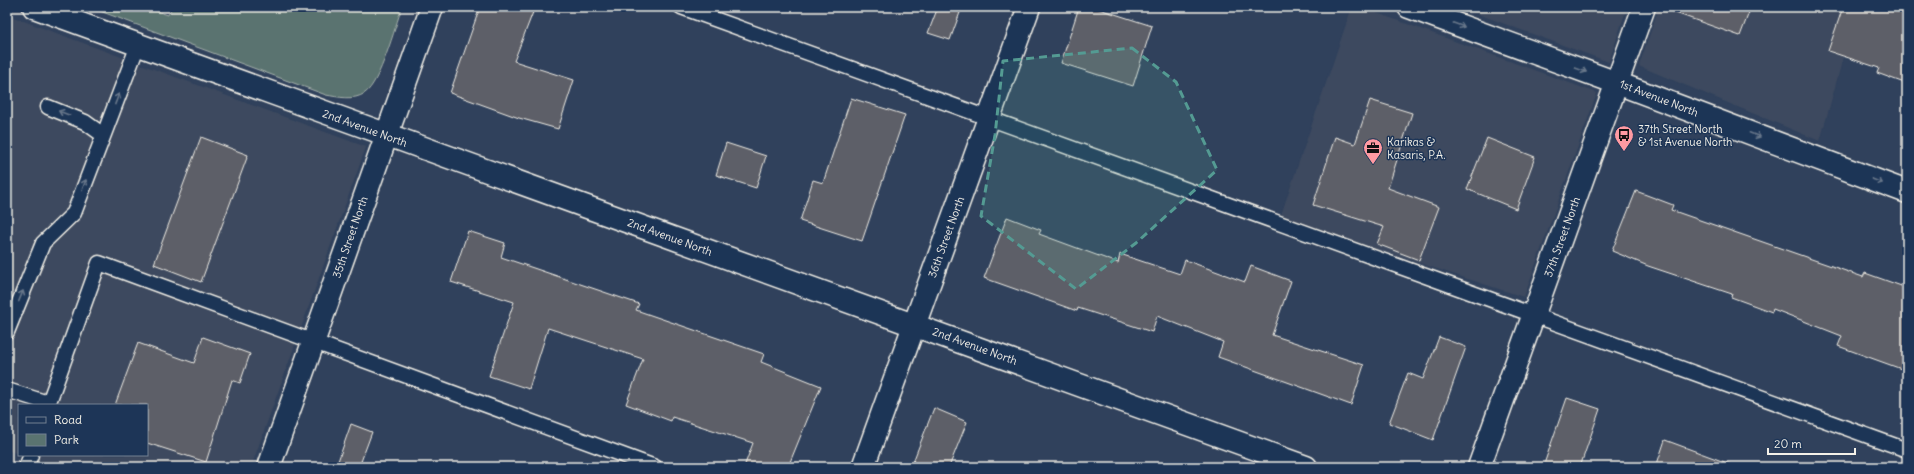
<svg xmlns="http://www.w3.org/2000/svg" width="1914" height="474" font-family="Delius,sans-serif">
	<style>
		.built { fill: #3e4a5f }
		.green { fill: #5a7370; stroke: #a7b2ac }
		.building { fill: #5d5e67; stroke: #f4f1e8 }
		.lines { fill: none; stroke-linecap: round; stroke-linejoin: round }
		.lane-casing { stroke: #f4f1e8; stroke-width: 17 }
		.street-casing { stroke: #f4f1e8; stroke-width: 25 }
		.secondary-casing { stroke: #f4f1e8; stroke-width: 25 }
		.primary-casing { stroke: #f4f1e8; stroke-width: 25 }
		.lane { stroke: #1d3557; stroke-width: 14 }
		.street { stroke: #1d3557; stroke-width: 22 }
		.secondary { stroke: #1d3557; stroke-width: 22 }
		.primary { stroke: #1d3557; stroke-width: 22 }
		.oneway { stroke: #68778a }
		.marked { fill: #549b93; fill-opacity: 0.2; stroke: #549b93; stroke-width: 3; stroke-dasharray: 8 5; stroke-linejoin: round }
		.labels { text-anchor: middle; dominant-baseline: central; stroke-width: 3; stroke-linejoin: round; paint-order: stroke }
		.street-label { font-size: 11px; fill: #f4f1e8; stroke: #1d3557 }
		.poi-label { font-size: 11px; fill: #f4f1e8; stroke: #1d3557; text-anchor: start }
	</style>
	<rect width="100%" height="100%" fill="#30415c"/>
	<filter id="ink" filterUnits="userSpaceOnUse"><feTurbulence type="fractalNoise" baseFrequency=".025" numOctaves="2"/><feDisplacementMap in="SourceGraphic" scale="8" xChannelSelector="R" yChannelSelector="G"/><feConvolveMatrix kernelMatrix="1 2 1 2 8 2 1 2 1" color-interpolation-filters="sRGB"/></filter>
	<g filter="url(#ink)">
		<!-- built -->
		<g class="built">
			<polygon points="1352,7 1360,7 1597,93 1524,297 1280,218"/>
			<polygon points="1459,7 1627,7 1609,62"/>
			<polygon points="1659,7 1857,7 1820,141 1639,66"/>
			<polygon points="7,15 366,147 251,467 55,467 22,455 147,455 147,405 19,405 19,454 7,450"/>
		</g>
		<!-- green -->
		<path class="green" d="M89,7H145L168,15L172,7H402C395,27 380,83 365,93C354,101 338,97 326,95Z"/>
		<!-- building -->
		<g class="building">
			<polygon points="480,7 535,7 514,61 574,80 558,129 519,118 450,93"/>
			<polygon points="938,7 962,7 950,40 928,33"/>
			<polygon points="1079,7 1093,7 1152,26 1133,86 1061,63"/>
			<polygon points="1667,7 1751,7 1740,36 1667,10"/>
			<polygon points="1843,7 1907,7 1907,84 1877,73 1879,68 1828,51"/>
			<polygon points="851,98 905,115 862,241 800,221 813,180 823,183"/>
			<polygon points="1370,100 1412,113 1388,188 1439,207 1419,260 1377,244 1384,227 1313,205 1335,137 1355,144"/>
			<polygon points="201,137 248,155 201,282 154,264"/>
			<polygon points="1487,138 1535,157 1516,209 1467,189"/>
			<polygon points="726,143 766,156 756,188 716,175"/>
			<polygon points="1636,191 1673,205 1671,210 1863,277 1865,273 1907,288 1907,371 1838,346 1842,336 1773,309 1772,312 1731,297 1732,294 1648,266 1612,251"/>
			<polygon points="1007,217 1041,230 1039,234 1118,263 1120,254 1180,274 1185,260 1245,282 1251,266 1291,281 1272,335 1364,365 1351,405 1218,357 1223,342 1157,316 1152,332 1078,308 1077,311 984,278"/>
			<polygon points="468,231 505,243 501,257 639,304 636,310 764,354 761,362 821,386 788,467 744,467 753,443 672,417 671,421 626,404 643,359 548,328 529,389 489,376 514,302 451,282"/>
			<polygon points="203,337 250,354 240,383 232,380 206,462 147,443 147,405 115,405 138,343 194,363"/>
			<polygon points="1439,337 1466,347 1433,440 1389,423 1408,373 1423,379"/>
			<polygon points="1567,398 1600,409 1580,467 1543,467"/>
			<polygon points="934,408 967,422 949,467 911,467"/>
			<polygon points="351,424 372,432 359,467 336,467"/>
			<polygon points="1665,440 1730,464 1730,467 1656,467"/>
		</g>
		<g class="lines">
			<defs>
				<g id="lane">
					<polyline points="681,7 1907,450"/>
					<polyline points="48,107 85,122 103,135"/>
					<polyline points="7,332 43,243 74,213 138,45"/>
					<polyline points="7,390 48,403"/>
					<polyline points="48,405 99,263 655,467"/>
					<polyline points="26,467 31,455"/>
				</g>
				<g id="street">
					<path d="M34,7C457,162 883,312 1306,467"/>
					<polyline points="269,467 432,7"/>
					<polyline points="863,467 1029,7"/>
				</g>
				<polyline id="secondary" points="1479,467 1644,7"/>
				<polyline id="primary" points="1409,7 1617,83 1907,192"/>
			</defs>
			<!-- lane casing -->
			<use href="#lane" class="lane-casing"/>
			<!-- street casing -->
			<use href="#street" class="street-casing"/>
			<!-- secondary casing -->
			<use href="#secondary" class="secondary-casing"/>
			<!-- primary casing -->
			<use href="#primary" class="primary-casing"/>
			<!-- lane -->
			<use href="#lane" class="lane"/>
			<!-- street -->
			<use href="#street" class="street"/>
			<!-- secondary -->
			<use href="#secondary" class="secondary"/>
			<!-- primary -->
			<use href="#primary" class="primary"/>
		</g>
		<!-- one-way arrows -->
		<defs><path id="oneway-shaft" d="M-6 0H5M1.5-3L5.5 0L1.5 3" fill="none" stroke-width="1.6" stroke-linecap="round" stroke-linejoin="round"/></defs>
		<g class="oneway">
			<use href="#oneway-shaft" transform="translate(1459 25) rotate(20)"/>
			<use href="#oneway-shaft" transform="translate(1581 70) rotate(20)"/>
			<use href="#oneway-shaft" transform="translate(117 99) rotate(-69)"/>
			<use href="#oneway-shaft" transform="translate(64 113) rotate(-159)"/>
			<use href="#oneway-shaft" transform="translate(1755 135) rotate(21)"/>
			<use href="#oneway-shaft" transform="translate(1877 181) rotate(21)"/>
			<use href="#oneway-shaft" transform="translate(84 185) rotate(-69)"/>
			<use href="#oneway-shaft" transform="translate(21 296) rotate(-68)"/>
		</g>
	</g>
	<!-- marked area -->
	<path class="marked" d="M1132,48L1176,82L1217,170L1136,243L1076,289L981,216L995,135L1003,61Z"/>
	<!-- icons -->
	<defs>
		<symbol id="bus-pin" viewBox="-11 -11 22 30"><path d="M0 17L-7.5 6A9.5 9.5 0 1 1 7.5 6Z" fill="#ff9aa2" stroke="#1d3557"/><path d="M-5-6H5V4H4V6H2V4H-2V6H-4V4H-5ZM-3.5-4V0h7V-4ZM-3.5 1.2v1.5H-2V1.2ZM2 1.2v1.5H3.5V1.2Z" fill="#111"/></symbol>
		<symbol id="office-pin" viewBox="-11 -11 22 30"><path d="M0 17L-7.5 6A9.5 9.5 0 1 1 7.5 6Z" fill="#ff9aa2" stroke="#1d3557"/><path d="M-6-3h4V-5.5h4V-3h4V5H-6ZM-1-4.5V-3h2v-1.5ZM-6 0V1H6V0Z" fill="#111"/></symbol>
	</defs>
	<g fill-rule="evenodd">
		<use href="#bus-pin" x="1613" y="124" width="22" height="30"/>
		<use href="#office-pin" x="1362" y="137" width="22" height="30"/>
	</g>
	<g class="labels">
		<!-- street labels -->
		<g class="street-label">
			<text transform="translate(1659 98) rotate(21)">1st Avenue North</text>
			<text transform="translate(365 128) rotate(20)">2nd Avenue North</text>
			<text transform="translate(350 237) rotate(-71)">35th Street North</text>
			<text transform="translate(670 237) rotate(20)">2nd Avenue North</text>
			<text transform="translate(946 237) rotate(-70)">36th Street North</text>
			<text transform="translate(1562 237) rotate(-70)">37th Street North</text>
			<text transform="translate(975 346) rotate(20)">2nd Avenue North</text>
		</g>
		<!-- poi labels -->
		<g class="poi-label">
			<text x="1638" y="129">37th Street North<tspan x="1638" dy="13">&amp; 1st Avenue North</tspan></text>
			<text x="1387" y="142">Karikas &amp;<tspan x="1387" dy="13">Kasaris, P.A.</tspan></text>
		</g>
	</g>
	<!-- margin -->
	<rect width="1914" height="474" fill="none" stroke="#1d3557" stroke-width="24"/>
	<rect x="12" y="12" width="1890" height="450" fill="none" stroke="#f4f1e8" stroke-width="1.5" filter="url(#ink)"/>
	<!-- legend -->
	<rect x="18" y="404" width="130" height="52" fill="#1d3557" stroke="#738091"/>
	<rect x="26" y="417" width="20" height="6" fill="#1d3557" stroke="#738091"/>
	<text x="54" y="424" font-size="12" fill="#f4f1e8">Road</text>
	<rect x="26" y="434" width="20" height="12" fill="#5a7370" stroke="#738091"/>
	<text x="54" y="444" font-size="12" fill="#f4f1e8">Park</text>
	<!-- scale -->
	<path d="M1768 448v6h87v-6" fill="none" stroke="#f4f1e8" stroke-width="2"/>
	<text x="1774" y="448" font-size="12" fill="#f4f1e8" stroke="#1d3557" stroke-width="3" paint-order="stroke">20 m</text>
</svg>
